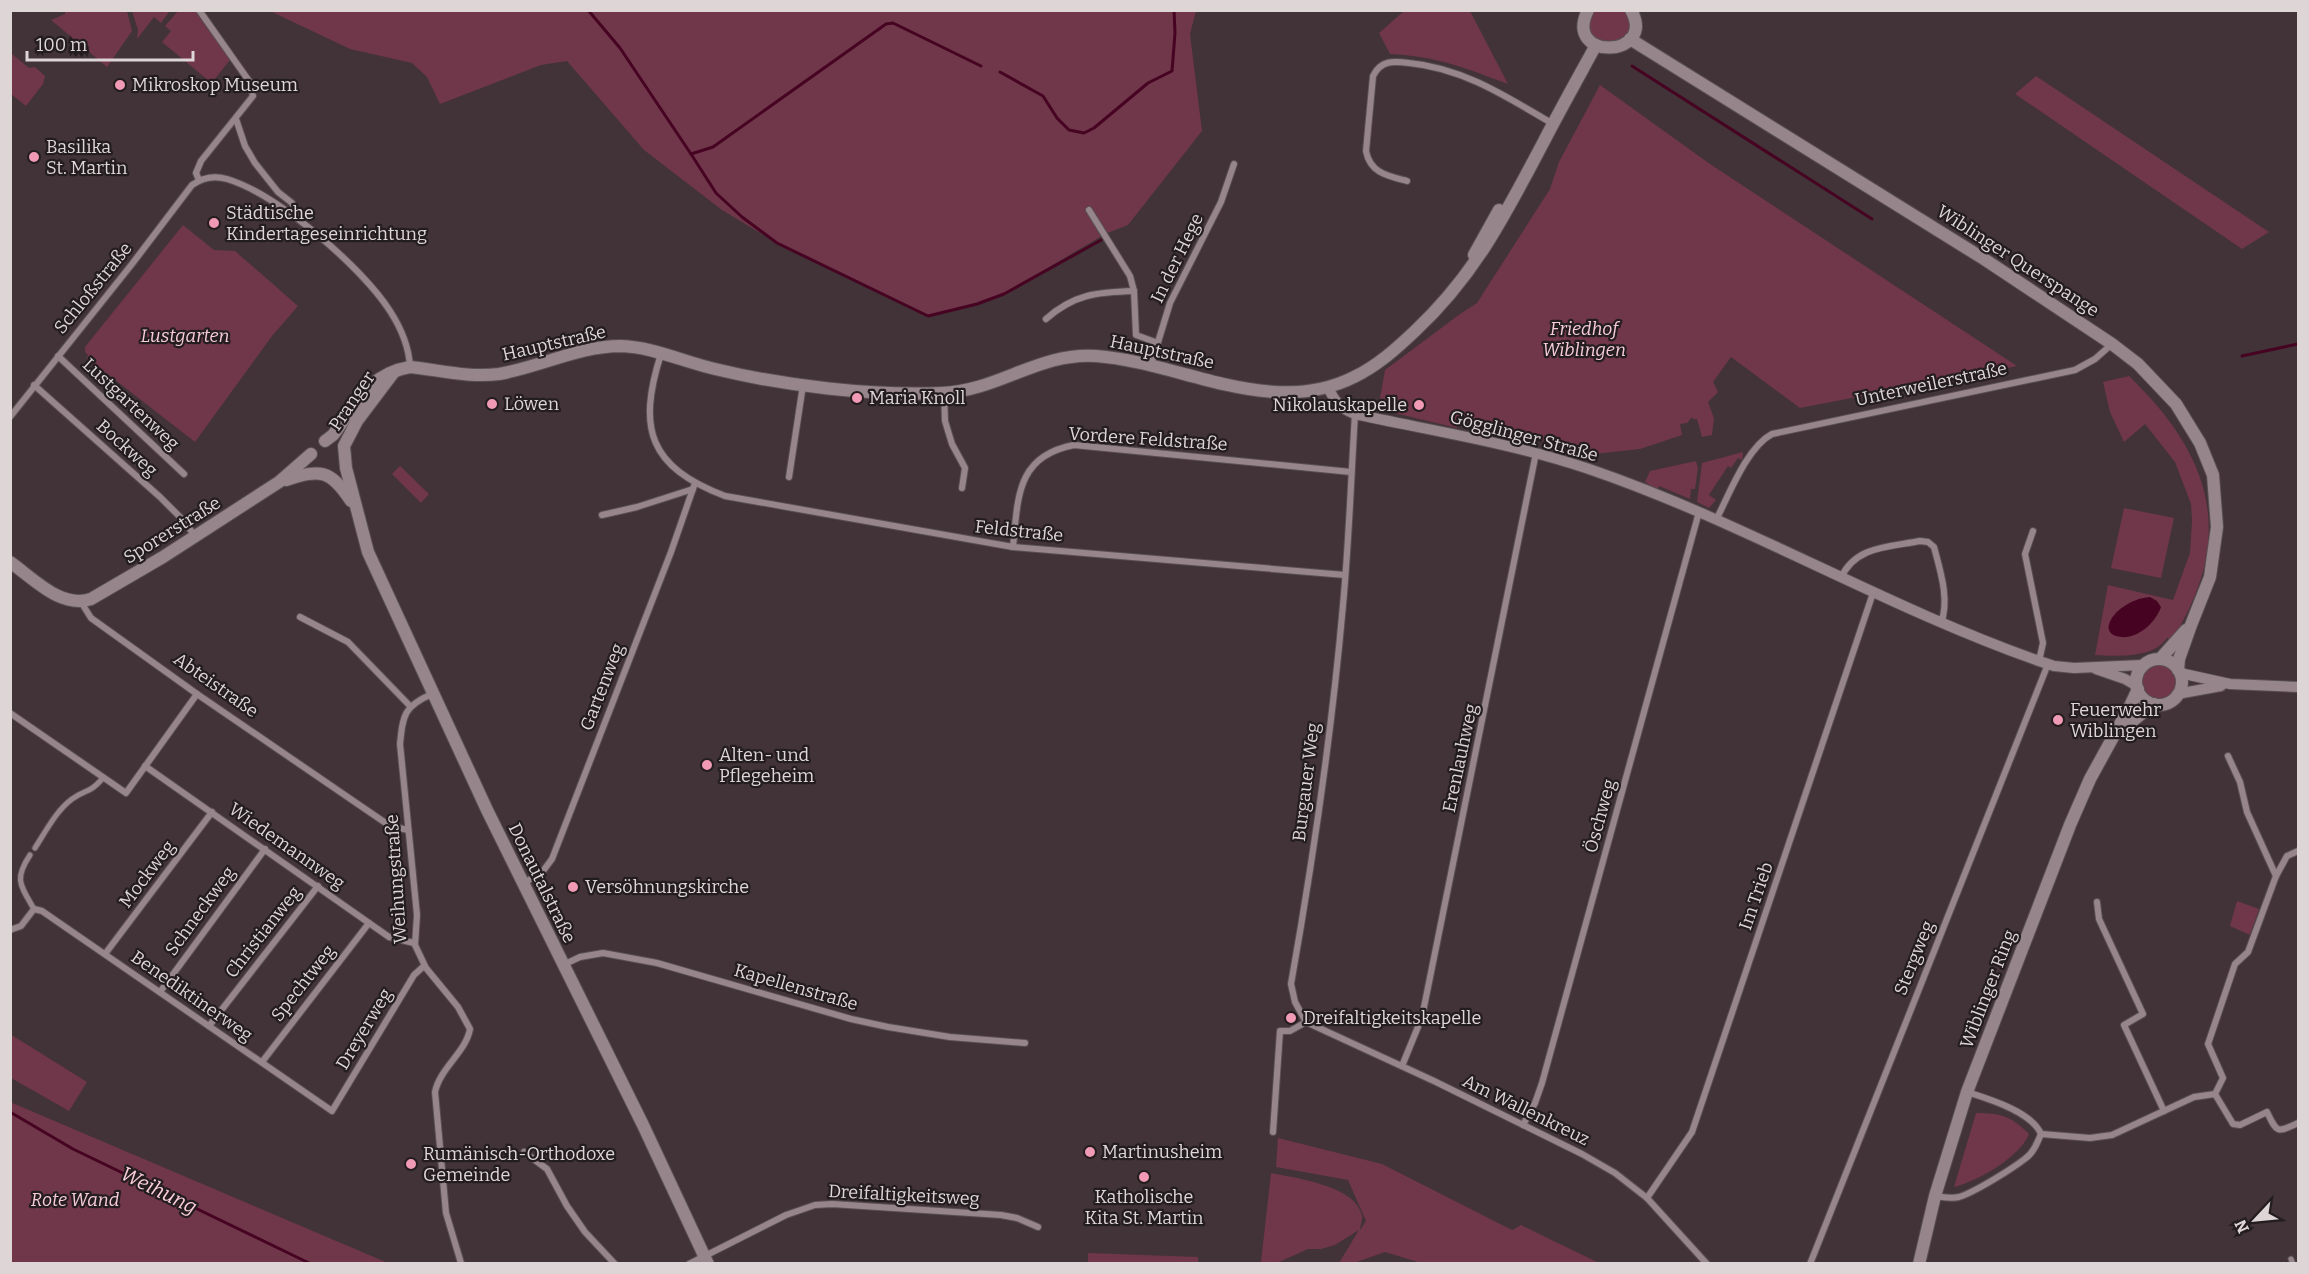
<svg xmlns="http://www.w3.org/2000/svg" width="2309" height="1274" font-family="Bitter,serif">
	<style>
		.green { fill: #70364a }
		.water { fill: #460422 }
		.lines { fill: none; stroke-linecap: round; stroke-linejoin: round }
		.stream { stroke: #460422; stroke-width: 3 }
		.pedestrian-casing { stroke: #5a4f53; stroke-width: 7 }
		.minor-casing { stroke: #5a4f53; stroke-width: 8 }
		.tertiary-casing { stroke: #5a4f53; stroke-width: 12 }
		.secondary-casing { stroke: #5a4f53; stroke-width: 14 }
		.pedestrian { stroke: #96868b; stroke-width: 5 }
		.minor { stroke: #96868b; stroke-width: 6 }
		.tertiary { stroke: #96868b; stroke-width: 10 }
		.secondary { stroke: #96868b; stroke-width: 12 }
		.poi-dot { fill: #f09ab5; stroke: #231d1f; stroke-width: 2 }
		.labels { text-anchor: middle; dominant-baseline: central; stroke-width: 4.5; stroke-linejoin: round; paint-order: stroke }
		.poi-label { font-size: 18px; fill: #ded5d7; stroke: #231d1f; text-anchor: start }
		.street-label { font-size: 18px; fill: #ded5d7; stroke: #231d1f }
		.park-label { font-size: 18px; font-style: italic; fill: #f8ccd9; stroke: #231d1f }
		.water-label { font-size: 20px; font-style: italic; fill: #fcd0dc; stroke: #231d1f }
	</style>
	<rect width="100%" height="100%" fill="#413337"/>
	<!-- green -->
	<g class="green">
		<polygon points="65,11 127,11 132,31 107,67 51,20 65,14"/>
		<polygon points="167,11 169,12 161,23 154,17 137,39 138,30 132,11"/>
		<polygon points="178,11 195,11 230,60 214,80 209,81 162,42 171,31 165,26"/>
		<polygon points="270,11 1196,11 1190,34 1202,131 1128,225 1105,234 1007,292 977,304 928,316 777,243 722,210 644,150 567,61 541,65 440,104 427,77 412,63 350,49"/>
		<path d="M1404,11H1470L1508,84C1465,68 1436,56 1390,54L1379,33Z"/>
		<polygon points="1588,11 1631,11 1630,39 1603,49 1584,26"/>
		<polygon points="10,49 12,54 29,68 35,67 45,76 43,84 26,106 11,94"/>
		<polygon points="2036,76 2269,232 2242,249 2015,94"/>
		<polygon points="1600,85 1710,164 2017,366 1800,408 1731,357 1713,382 1718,392 1708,402 1714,418 1712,435 1702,437 1697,419 1693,419 1692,417 1687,423 1680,424 1682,435 1640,449 1594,454 1461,419 1457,428 1378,409 1385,370 1460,314 1477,303 1550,189 1559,162"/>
		<polygon points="183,225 214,250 235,251 298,306 272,336 195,442 87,358 88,355 85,352 85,347"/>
		<path d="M2129,376C2213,457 2236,537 2172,640L2167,638C2153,659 2116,656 2095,655L2108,585L2173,600L2190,553L2192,521L2191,504L2175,462L2145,424L2124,442L2110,412L2103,382Z"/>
		<polygon points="1743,452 1742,460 1738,458 1731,468 1728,466 1709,495 1716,500 1709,508 1697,502 1702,463"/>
		<polygon points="1696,461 1698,468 1695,489 1691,489 1690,499 1659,486 1657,490 1645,482 1650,471"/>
		<polygon points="400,466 429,494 421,503 392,474"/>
		<polygon points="2124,508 2174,518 2161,578 2111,568"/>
		<circle cx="2159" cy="682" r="17"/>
		<polygon points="2237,901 2259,909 2250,935 2230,926"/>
		<polygon points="10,1034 87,1082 69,1111 11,1078"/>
		<polygon points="10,1102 388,1263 11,1263"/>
		<path d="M1976,1113C2001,1113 2011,1116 2029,1134C2020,1157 1978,1181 1954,1187Z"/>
		<path d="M1278,1138L1382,1164L1512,1230L1521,1225L1599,1263H1421L1385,1252L1354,1263H1339L1359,1230L1335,1245L1321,1249H1308L1279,1262H1261L1271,1173C1296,1178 1357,1186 1362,1216C1363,1220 1360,1226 1360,1230L1366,1221L1348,1180L1276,1167Z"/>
		<polygon points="1088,1253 1198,1257 1198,1263 1088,1263"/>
	</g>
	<!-- water -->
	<path class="water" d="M2150,597L2157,601L2161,607C2156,622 2138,639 2121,637C2098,634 2112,614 2123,607C2132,601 2139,598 2150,597Z"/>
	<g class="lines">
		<!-- stream -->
		<g class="stream">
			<polyline points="588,10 620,48 691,154 713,147 886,24 893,23 981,66"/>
			<polyline points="1632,66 1872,219"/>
			<polyline points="1000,72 1043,96 1057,118 1069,130 1084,133 1094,128 1148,83 1172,71 1175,33 1174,10"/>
			<polyline points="691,154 716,193 742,217 777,243 928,316 977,304 1004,294 1101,240"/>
			<polyline points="2242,356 2298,344"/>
			<polyline points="10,1112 73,1149 311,1264"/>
		</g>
		<defs>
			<g id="pedestrian">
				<path d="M35,848C46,831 56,811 72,799C86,789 89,794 103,778"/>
				<path d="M30,855C14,879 20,885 34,909"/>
				<polyline points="2291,1259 2293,1264"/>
			</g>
			<g id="minor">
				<polyline points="199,10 249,81 253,96 201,161 196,173 199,180"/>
				<polyline points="236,119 245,146 255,163 278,192 292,203 299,219"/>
				<path d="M1407,181C1388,176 1370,173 1366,151L1373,76C1381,60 1393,61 1409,63C1463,68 1507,97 1553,124"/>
				<polyline points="1089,210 1130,276 1134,291 1136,335 1158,343"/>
				<path d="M1046,319C1074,294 1098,292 1134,291"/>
				<path d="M661,354C637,429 649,467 725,496L1013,547L1345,575"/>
				<polyline points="58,356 184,474"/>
				<polyline points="1151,365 1170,303 1221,202 1234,164"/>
				<polyline points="34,385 160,497 183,520 195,536"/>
				<polyline points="944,393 945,421 952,444 965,468 962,488"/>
				<path d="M10,417L132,264L192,185C202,178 214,175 227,179C277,194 362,267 390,311C401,328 409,347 410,367"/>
				<polyline points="789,477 803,385"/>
				<polyline points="602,515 637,507 693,489"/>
				<path d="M1716,520C1729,495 1747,447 1772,434L2075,370L2095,359L2112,344"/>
				<polyline points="2033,531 2025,554 2043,643 2039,661"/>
				<path d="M1013,547C1018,498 1016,456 1074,445L1351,472"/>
				<path d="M1841,578C1855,546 1889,547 1920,541L1928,542L1934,547C1940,570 1950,600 1941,623"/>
				<polyline points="81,602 91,618 197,694 390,826 408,830"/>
				<polyline points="300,617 348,642 410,706"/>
				<path d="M432,694C404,706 403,715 400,744L417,915L415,945L426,968L458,1007L470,1029C466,1052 440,1068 435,1092L446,1213L461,1263"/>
				<polyline points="10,713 126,793 197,694"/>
				<polyline points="2228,756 2240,782 2247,812 2276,876"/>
				<polyline points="145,766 389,937 414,943"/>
				<polyline points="523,884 543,871 552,859 671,552 695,483"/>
				<polyline points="2097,902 2099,919 2143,1014 2124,1025 2164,1111"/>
				<polyline points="10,930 21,926 34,909 42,911 332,1111 414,975 424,966"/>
				<polyline points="105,954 212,812"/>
				<polyline points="563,965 580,957 603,953 657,963 851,1019 888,1027 950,1037 1025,1043"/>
				<polyline points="160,992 265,849"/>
				<polyline points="1306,1022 1434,1081 1582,1154 1615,1173 1647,1198 1707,1264"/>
				<polyline points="209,1026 318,886"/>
				<polyline points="262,1062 369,923"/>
				<polyline points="1402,1066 1422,1017 1536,453"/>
				<polyline points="2215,1094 2223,1078 2208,1044 2235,964 2248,952 2276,876 2287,856 2298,851"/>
				<path d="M2215,1094L2233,1124L2240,1125L2267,1112C2277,1133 2277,1133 2298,1123"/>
				<polyline points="1523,1125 1535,1103 1542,1083 1699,512"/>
				<path d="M1273,1132L1280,1031H1290L1306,1022L1295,1002L1291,984C1313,860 1332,730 1343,605C1349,541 1351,478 1355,414"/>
				<polyline points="2041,1134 2090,1138 2112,1135 2194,1097 2215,1094"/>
				<polyline points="524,1152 547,1169 567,1206 585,1232 615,1264"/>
				<path d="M1935,1196C1943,1197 1951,1199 1959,1197C1975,1192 2012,1169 2026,1158C2034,1152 2037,1143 2041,1134C2032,1112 1989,1099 1967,1092"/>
				<polyline points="1647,1198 1692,1132 1873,593"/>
				<polyline points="689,1264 786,1215 815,1205 832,1204 1001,1215 1017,1218 1038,1227"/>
				<polyline points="1810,1264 2048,664"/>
			</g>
			<g id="tertiary">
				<path d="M1328,387C1334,401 1341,409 1355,414C1433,431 1512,443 1589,469C1744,522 1885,607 2039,661L2054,666L2074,668L2143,665"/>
				<polyline points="2096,669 2125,679 2137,686"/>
				<polyline points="2180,673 2230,684 2298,687"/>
				<polyline points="2177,694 2221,686"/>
			</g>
			<g id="secondary">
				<path d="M1588,10C1562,62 1658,58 1631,10"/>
				<polyline points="1630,39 1984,259 2112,344 2138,364 2176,404 2200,443 2213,475 2217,527 2210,577 2191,625 2179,659 2178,670"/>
				<polyline points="1474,255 1499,210"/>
				<polyline points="394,372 357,421 344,446 346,468 368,552 487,810 643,1125 708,1264"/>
				<path d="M325,441L333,435C356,405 368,374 410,367C439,370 469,378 499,374C540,367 579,346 621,346C653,347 684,362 715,369C785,386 871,396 942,393C998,391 1039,352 1096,356C1180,362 1271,419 1354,377C1377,366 1396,349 1415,331C1475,275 1505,215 1543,143C1560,110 1578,78 1596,45"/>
				<path d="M286,480C320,469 330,469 351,501"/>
				<path d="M10,562C34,579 61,609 91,599L163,557L279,482L311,454"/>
				<polyline points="2160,659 2186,630"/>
				<circle cx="2159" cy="682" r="23"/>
				<polyline points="2121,730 2154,704"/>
				<polyline points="1919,1264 1935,1196 1967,1092 2070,825 2090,779 2129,708 2138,689"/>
			</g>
		</defs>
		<!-- pedestrian casing -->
		<use href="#pedestrian" class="pedestrian-casing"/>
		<!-- minor casing -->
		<use href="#minor" class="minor-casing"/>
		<!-- tertiary casing -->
		<use href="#tertiary" class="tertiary-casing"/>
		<!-- secondary casing -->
		<use href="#secondary" class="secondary-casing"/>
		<!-- pedestrian -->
		<use href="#pedestrian" class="pedestrian"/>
		<!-- minor -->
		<use href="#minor" class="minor"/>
		<!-- tertiary -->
		<use href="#tertiary" class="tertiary"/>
		<!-- secondary -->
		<use href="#secondary" class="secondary"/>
	</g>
	<!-- markers -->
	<g class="poi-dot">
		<circle cx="120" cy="85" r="6"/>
		<circle cx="34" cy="157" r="6"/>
		<circle cx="214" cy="223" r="6"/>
		<circle cx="857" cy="398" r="6"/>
		<circle cx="492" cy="404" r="6"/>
		<circle cx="1419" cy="405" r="6"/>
		<circle cx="2058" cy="720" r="6"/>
		<circle cx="707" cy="765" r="6"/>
		<circle cx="573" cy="887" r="6"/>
		<circle cx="1291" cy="1018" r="6"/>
		<circle cx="1090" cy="1152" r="6"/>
		<circle cx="411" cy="1164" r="6"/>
		<circle cx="1144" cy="1177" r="6"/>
	</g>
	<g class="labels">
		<!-- poi labels -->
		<g class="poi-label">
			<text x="132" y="85">Mikroskop Museum</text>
			<text x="46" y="147">Basilika<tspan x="46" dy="21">St. Martin</tspan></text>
			<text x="226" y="213">Städtische<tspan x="226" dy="21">Kindertageseinrichtung</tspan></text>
			<text x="869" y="398">Maria Knoll</text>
			<text x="504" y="404">Löwen</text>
			<text x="1407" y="405" text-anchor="end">Nikolauskapelle</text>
			<text x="2070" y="710">Feuerwehr<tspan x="2070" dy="21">Wiblingen</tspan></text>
			<text x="719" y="755">Alten- und<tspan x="719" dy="21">Pflegeheim</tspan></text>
			<text x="585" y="887">Versöhnungskirche</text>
			<text x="1303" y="1018">Dreifaltigkeitskapelle</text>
			<text x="1102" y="1152">Martinusheim</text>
			<text x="423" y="1154">Rumänisch-Orthodoxe<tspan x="423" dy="21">Gemeinde</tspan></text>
			<text x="1144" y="1197" text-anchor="middle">Katholische<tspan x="1144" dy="21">Kita St. Martin</tspan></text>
		</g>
		<!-- street labels -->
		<g class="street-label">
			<text transform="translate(1177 258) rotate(-64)">In der Hege</text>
			<text transform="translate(2018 261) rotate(33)">Wiblinger Querspange</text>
			<text transform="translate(93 288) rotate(-51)">Schloßstraße</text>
			<text transform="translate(554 343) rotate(-13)">Hauptstraße</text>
			<text transform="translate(1162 352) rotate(12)">Hauptstraße</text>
			<text transform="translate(1931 384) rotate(-12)">Unterweilerstraße</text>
			<text transform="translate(352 401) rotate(-56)">Pranger</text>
			<text transform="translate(131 404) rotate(43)">Lustgartenweg</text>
			<text transform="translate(1524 436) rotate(15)">Gögglinger Straße</text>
			<text transform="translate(1148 439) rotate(4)">Vordere Feldstraße</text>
			<text transform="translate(127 448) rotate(42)">Bockweg</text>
			<text transform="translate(172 530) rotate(-32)">Sporerstraße</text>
			<text transform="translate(1019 531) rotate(6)">Feldstraße</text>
			<text transform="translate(216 685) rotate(35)">Abteistraße</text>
			<text transform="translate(602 687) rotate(-69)">Gartenweg</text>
			<text transform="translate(1460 758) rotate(-78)">Erenlauhweg</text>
			<text transform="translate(1306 782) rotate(-83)">Burgauer Weg</text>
			<text transform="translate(1600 816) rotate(-75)">Öschweg</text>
			<text transform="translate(287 846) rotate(35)">Wiedemannweg</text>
			<text transform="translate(147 874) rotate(-53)">Mockweg</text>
			<text transform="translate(396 879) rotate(-94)">Weihungstraße</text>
			<text transform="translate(542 883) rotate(64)">Donautalstraße</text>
			<text transform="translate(1756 896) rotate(-71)">Im Trieb</text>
			<text transform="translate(200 911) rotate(-54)">Schneckweg</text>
			<text transform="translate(263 932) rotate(-52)">Christianweg</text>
			<text transform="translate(1914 958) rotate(-68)">Stergweg</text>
			<text transform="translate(303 983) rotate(-52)">Spechtweg</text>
			<text transform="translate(796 987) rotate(16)">Kapellenstraße</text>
			<text transform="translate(1988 989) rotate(-69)">Wiblinger Ring</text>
			<text transform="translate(192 996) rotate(35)">Benediktinerweg</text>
			<text transform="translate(364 1029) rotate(-59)">Dreyerweg</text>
			<text transform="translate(1526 1110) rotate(26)">Am Wallenkreuz</text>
			<text transform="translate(904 1195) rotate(3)">Dreifaltigkeitsweg</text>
		</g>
		<!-- park labels -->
		<g class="park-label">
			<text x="1584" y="329">Friedhof<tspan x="1584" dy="21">Wiblingen</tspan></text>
			<text x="185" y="336">Lustgarten</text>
			<text x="75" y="1200">Rote Wand</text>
		</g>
		<!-- water labels -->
		<g class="water-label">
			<text transform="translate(159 1190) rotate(26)">Weihung</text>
		</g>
	</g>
	<!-- border -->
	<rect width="2309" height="1274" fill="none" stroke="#ded5d7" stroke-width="24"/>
	<!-- north arrow -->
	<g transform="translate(2255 1220) rotate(244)" stroke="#231d1f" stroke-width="4.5" paint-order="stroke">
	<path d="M0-4.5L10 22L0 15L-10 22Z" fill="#ded5d7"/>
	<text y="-9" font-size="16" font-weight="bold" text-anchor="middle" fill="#ded5d7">N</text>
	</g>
	<!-- scale -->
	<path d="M27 51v9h166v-9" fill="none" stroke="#ded5d7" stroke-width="3"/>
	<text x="36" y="51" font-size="18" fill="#ded5d7" stroke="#231d1f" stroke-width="4.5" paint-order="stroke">100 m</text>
</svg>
